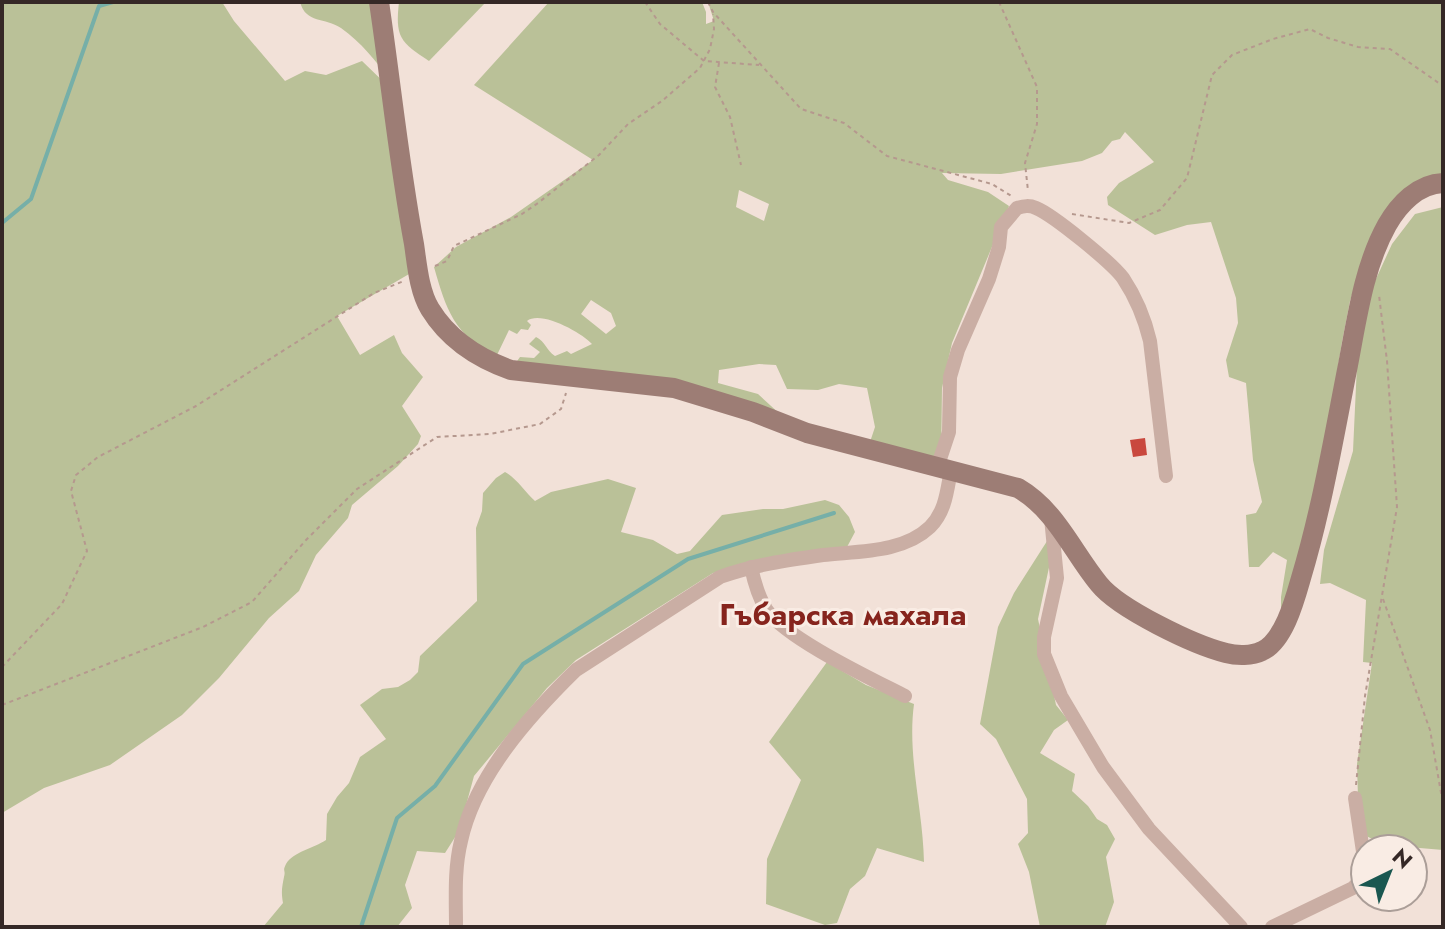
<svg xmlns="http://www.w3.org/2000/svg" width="1445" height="929" font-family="Jost,sans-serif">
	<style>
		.green { fill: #bac198; fill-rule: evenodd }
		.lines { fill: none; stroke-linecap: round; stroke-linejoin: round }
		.stream { stroke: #76afa8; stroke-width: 4 }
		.building { fill: #c9483e }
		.path { stroke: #b5988e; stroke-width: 2; stroke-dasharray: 4 4; stroke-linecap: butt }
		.street { stroke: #caaea4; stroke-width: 14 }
		.secondary { stroke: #9d7d75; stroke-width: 20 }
		.labels { text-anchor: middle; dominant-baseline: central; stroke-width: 6; stroke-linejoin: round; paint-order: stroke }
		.neighbourhood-label { font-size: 30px; font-weight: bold; fill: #86241d; stroke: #f9ece4 }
	</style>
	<rect width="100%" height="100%" fill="#f2e1d8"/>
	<!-- green -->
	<g class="green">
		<polygon points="2,2 222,2 234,21 285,81 305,71 326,75 362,61 391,89 416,270 337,316 360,355 394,335 402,353 423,377 402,406 421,436 418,444 398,466 352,505 348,518 316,555 299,591 269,618 219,678 182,715 110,765 44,788 2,813"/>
		<path d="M300,2H376L390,80C375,60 362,43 341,28C325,17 306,24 300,2Z"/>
		<path d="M399,2H486L429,61C400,42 395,37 399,2Z"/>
		<path d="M549,2H702L706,12V24L714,21L708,2H1443V182H1431L1364,257L1350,301L1342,342L1338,366L1336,432L1281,614V597L1287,560L1273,552L1259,567H1249L1246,515L1256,513L1262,502L1253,460L1246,383L1229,377L1226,360L1238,323L1236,298L1211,222L1187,225L1155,235L1108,205L1107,197L1119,183L1154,162L1125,132L1120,139L1112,141L1102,153L1082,161L1001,174L942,173L948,180L988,192L1009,206L952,343L942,388L941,462L870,442L875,427L867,388L839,384L818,390L787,389L776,365L759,364L719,370L718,383L758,394L782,416L515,364L520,357L534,358L540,352L529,344L536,337C546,342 546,350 555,356L567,351L571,354L592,344C582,333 541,310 527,321L531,325L528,330L521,329L517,334L509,330L497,355C454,336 446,309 434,267L456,247L511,217L593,160L474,85ZM739,190L769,204L764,221L736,207ZM591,300L611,313L616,326L606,334L581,314Z"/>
		<polygon points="1443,207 1443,850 1385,845 1364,835 1358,798 1357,764 1372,663 1363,662 1366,600 1330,583 1320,584 1324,550 1353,451 1358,343 1370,292 1392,244 1415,214"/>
		<path d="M505,472C516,478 525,492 535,501L551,492L608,479L636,488L621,532L653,540L677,554L690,551L722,515L763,509H783L825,500L839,505L849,517L855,532L847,547L713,573L576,660L547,688L474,776L459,831L445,853L417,851L405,885L412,908L397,927H263L283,903C281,892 282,887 284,877C286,869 282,872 286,864C293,852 314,848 326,840L327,814L337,797L349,783L360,757L386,739L360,705L382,689L398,687L410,680L418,672L420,656L477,601L476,528L482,511L483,493L496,478Z"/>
		<polygon points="1049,538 1051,558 1038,619 1056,705 1068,720 1054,730 1040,753 1075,774 1072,791 1088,806 1097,819 1107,825 1115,839 1106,857 1114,902 1105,927 1040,927 1029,872 1018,844 1028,833 1027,799 996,739 980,724 998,627 1014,593"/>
		<path d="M827,662L866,685L914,704C907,756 923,809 924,862L877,848L865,876L850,889L837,923L825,925L766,904L767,859L801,780L769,742Z"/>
	</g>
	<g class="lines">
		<!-- stream -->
		<g class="stream">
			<polyline points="2,223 31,199 99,6 113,2"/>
			<polyline points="361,927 397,818 435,786 523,664 688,559 834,513"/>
		</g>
	</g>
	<!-- building -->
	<polygon class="building" points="1145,438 1147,455 1133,457 1130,440"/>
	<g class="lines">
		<!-- path -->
		<g class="path">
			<polyline points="645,2 660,24 704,61 759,65"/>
			<polyline points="708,2 713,12 801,109 844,123 887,156 992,184 1013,197"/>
			<polyline points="999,2 1037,87 1037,124 1025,163 1028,191"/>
			<polyline points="719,63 715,87 730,117 741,165"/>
			<polyline points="1072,214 1129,223 1160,210 1187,178 1212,75 1232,55 1273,39 1310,29 1328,38 1358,47 1390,49 1443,86"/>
			<polyline points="435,266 447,261 454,246 522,214 538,203 599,155 628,124 662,101 700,68 710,49 714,29 713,14"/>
			<polyline points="1383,599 1430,730 1443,804"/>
			<polyline points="2,667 62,604 87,551 71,491 76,475 98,457 196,406 374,293 404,281"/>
			<polyline points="2,705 203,627 252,602 306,540 357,489 437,437 490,434 540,424 561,409 566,393"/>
			<polyline points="1356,785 1365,696 1397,507 1387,361 1379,295"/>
		</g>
		<!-- street -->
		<g class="street">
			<path d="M938,465L949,432L950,377L958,350L989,279L999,247L1001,227L1017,208C1024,206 1029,205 1036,208C1053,215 1111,262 1123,278C1135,296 1145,320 1150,341L1166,476"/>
			<polyline points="1051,518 1057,578 1044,637 1044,654 1061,696 1103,767 1149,829 1241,927"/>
			<path d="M751,567C754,581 758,596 766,609C785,638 872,679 905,696"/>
			<polyline points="1355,798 1365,865"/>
			<path d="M456,927C456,899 454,869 461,841C475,776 529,716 576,670L720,577C753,565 788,560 823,555C858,551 903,553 930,527C946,511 947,490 951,470"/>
			<polyline points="1272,927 1353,888 1363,878 1365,867"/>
		</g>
		<!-- secondary -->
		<path class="secondary" d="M379,2C391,83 399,164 414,244C417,264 419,291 430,309C449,340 477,358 511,370L674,388L753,412L807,433L1018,488C1056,510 1072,551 1099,584C1119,609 1194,645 1226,653C1237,656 1252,656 1262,651C1284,641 1295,599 1301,578C1322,508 1334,436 1348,365C1357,318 1364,266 1387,225C1399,204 1418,184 1443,183"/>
	</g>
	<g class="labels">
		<!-- neighbourhood labels -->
		<g class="neighbourhood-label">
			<text x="843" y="614">Гъбарска махала</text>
		</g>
	</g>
	<!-- border -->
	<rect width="1445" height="929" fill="none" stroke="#352826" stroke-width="8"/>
	<!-- north arrow -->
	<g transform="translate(1389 873) rotate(43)"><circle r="38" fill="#f9ece4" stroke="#ab9e98" stroke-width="2"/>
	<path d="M0-6L14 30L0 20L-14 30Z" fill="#1a5750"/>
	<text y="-12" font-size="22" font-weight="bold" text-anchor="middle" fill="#352826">N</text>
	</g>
</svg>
